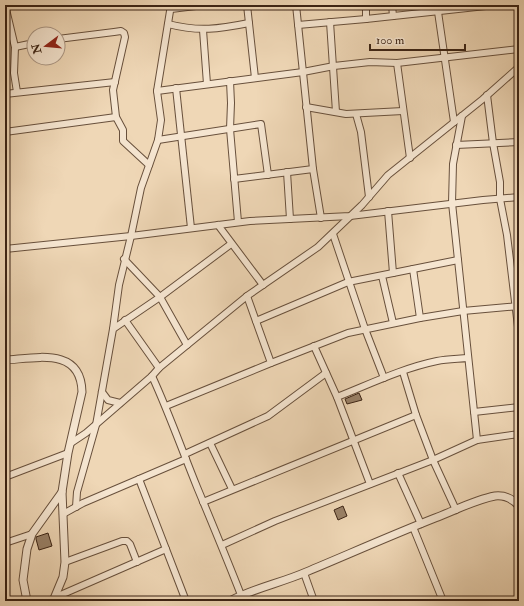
<svg xmlns="http://www.w3.org/2000/svg" width="524" height="606" font-family="'IM FELL Double Pica',serif">
	<style>
		.building { fill: #998168; stroke: #3b2314 }
		.lines { fill: none; stroke-linecap: round; stroke-linejoin: round }
		.minor-casing { stroke: #68503c; stroke-width: 8 }
		.tertiary-casing { stroke: #68503c; stroke-width: 9 }
		.minor { stroke: #f5e5d0; stroke-width: 6 }
		.tertiary { stroke: #f5e5d0; stroke-width: 7 }
	</style>
	<rect width="100%" height="100%" fill="#efd7b6"/>
	<filter id="stains"><feTurbulence type="fractalNoise" baseFrequency=".005" numOctaves="4"/><feColorMatrix values="0 0 0 0 .2 0 0 0 0 .09 0 0 0 0 .02 0 0 0 .5 -.17"/></filter>
	<radialGradient id="worn" r=".72"><stop offset=".6" stop-color="#630" stop-opacity="0"/><stop offset="1" stop-color="#630" stop-opacity=".3"/></radialGradient>
	<!-- building -->
	<g class="building">
		<polygon points="359,393 362,400 347,404 345,399"/>
		<polygon points="343,506 347,516 338,520 334,510"/>
		<polygon points="48,533 52,546 39,550 36,539 36,537"/>
	</g>
	<g class="lines">
		<defs>
			<g id="minor">
				<polyline points="5,5 15,47 14,73 17,92"/>
				<polyline points="247,5 255,78"/>
				<polyline points="296,5 313,169 321,218"/>
				<polyline points="366,5 366,19"/>
				<polyline points="392,5 393,16"/>
				<polyline points="437,5 454,122"/>
				<polyline points="519,5 519,6"/>
				<polyline points="171,9 204,5"/>
				<polyline points="330,22 336,112"/>
				<path d="M168,24C199,32 219,29 249,23"/>
				<polyline points="298,25 366,19 495,5"/>
				<polyline points="203,30 207,84"/>
				<polyline points="58,39 114,32 121,31 124,33 125,37 113,90 116,117 123,130 123,141 149,165"/>
				<polyline points="15,47 34,43"/>
				<polyline points="397,63 410,158"/>
				<polyline points="230,81 231,103 230,129 238,222"/>
				<polyline points="176,88 191,228"/>
				<polyline points="157,91 303,72 334,66 370,62 397,63 519,49"/>
				<polyline points="5,94 115,82"/>
				<polyline points="487,95 493,143 500,182 500,199 507,235 519,335"/>
				<polyline points="306,107 346,114 403,111"/>
				<polyline points="356,114 361,132 369,197"/>
				<polyline points="462,116 453,164 452,203 477,440"/>
				<polyline points="5,132 116,117"/>
				<polyline points="158,140 261,124 268,175"/>
				<polyline points="456,145 519,142"/>
				<polyline points="287,172 290,219"/>
				<polyline points="234,179 313,169"/>
				<polyline points="388,211 393,273"/>
				<polyline points="218,225 263,285"/>
				<polyline points="333,234 365,329 384,378"/>
				<polyline points="5,249 131,236 250,221 350,216 483,200 519,197"/>
				<polyline points="124,259 160,297 187,345"/>
				<polyline points="413,269 420,318"/>
				<polyline points="382,276 393,323"/>
				<polyline points="247,296 271,363"/>
				<polyline points="125,320 159,368"/>
				<polyline points="256,321 348,282 458,260"/>
				<polyline points="113,329 119,285 131,236 141,188 158,140 161,120 157,91 171,5"/>
				<polyline points="314,346 337,397 370,484"/>
				<polyline points="403,372 416,415 433,460 456,510"/>
				<path d="M152,376C169,413 182,450 197,487C212,523 227,559 241,595"/>
				<polyline points="102,392 108,400 120,403"/>
				<path d="M337,397C370,384 403,368 437,361C447,359 458,359 468,358"/>
				<polyline points="166,406 271,363 348,333 420,318 463,311 519,306"/>
				<polyline points="474,412 519,407"/>
				<polyline points="71,443 86,433 152,376 159,368 247,296 318,247 362,205 388,175 483,99 519,67"/>
				<polyline points="210,443 232,489"/>
				<polyline points="185,454 268,416 326,373"/>
				<polyline points="398,473 421,524"/>
				<polyline points="5,477 68,453"/>
				<polyline points="139,479 186,601"/>
				<polyline points="203,502 416,415"/>
				<polyline points="76,507 77,492 96,425 113,329 160,297 231,244"/>
				<polyline points="63,514 83,503 186,459"/>
				<polyline points="413,527 443,601"/>
				<polyline points="5,543 32,534"/>
				<polyline points="222,545 275,521 433,460 477,440 519,434"/>
				<polyline points="65,562 122,541 127,541 130,544 137,562"/>
				<polyline points="304,573 314,601"/>
				<polyline points="56,597 166,549"/>
			</g>
			<g id="tertiary">
				<path d="M5,360C37,358 81,347 82,392L68,453L62,492L65,562L63,577L53,601"/>
				<polyline points="27,601 23,580 27,549 32,534 62,492"/>
				<path d="M230,601C254,588 281,583 306,572C349,554 392,535 435,518C454,511 474,500 495,496C505,495 512,498 519,506"/>
			</g>
		</defs>
		<!-- minor casing -->
		<use href="#minor" class="minor-casing"/>
		<!-- tertiary casing -->
		<use href="#tertiary" class="tertiary-casing"/>
		<!-- minor -->
		<use href="#minor" class="minor"/>
		<!-- tertiary -->
		<use href="#tertiary" class="tertiary"/>
	</g>
	<!-- margin -->
	<rect width="524" height="606" fill="none" stroke="#efd7b6" stroke-width="20"/>
	<rect x="6" y="6" width="512" height="594" fill="none" stroke="#3b2314" stroke-width="2"/>
	<rect x="10" y="10" width="504" height="586" fill="none" stroke="#3b2314"/>
	<!-- north arrow -->
	<g transform="translate(46 46) rotate(254)"><circle r="19" fill="#f5e5d0" stroke="#ab9785"/>
	<path d="M0-3L7 15L0 10L-7 15Z" fill="#8f2418"/>
	<text y="-6" font-size="11" font-weight="bold" text-anchor="middle" fill="#3b2314">N</text>
	</g>
	<!-- scale -->
	<path d="M370 44v6h95v-6" fill="none" stroke="#3b2314" stroke-width="2"/>
	<text x="376" y="44" font-size="12" fill="#3b2314" stroke="#f5e5d0" stroke-width="3" paint-order="stroke">100 m</text>
	<rect width="100%" height="100%" filter="url(#stains)"/>
	<rect width="100%" height="100%" fill="url(#worn)"/>
</svg>
